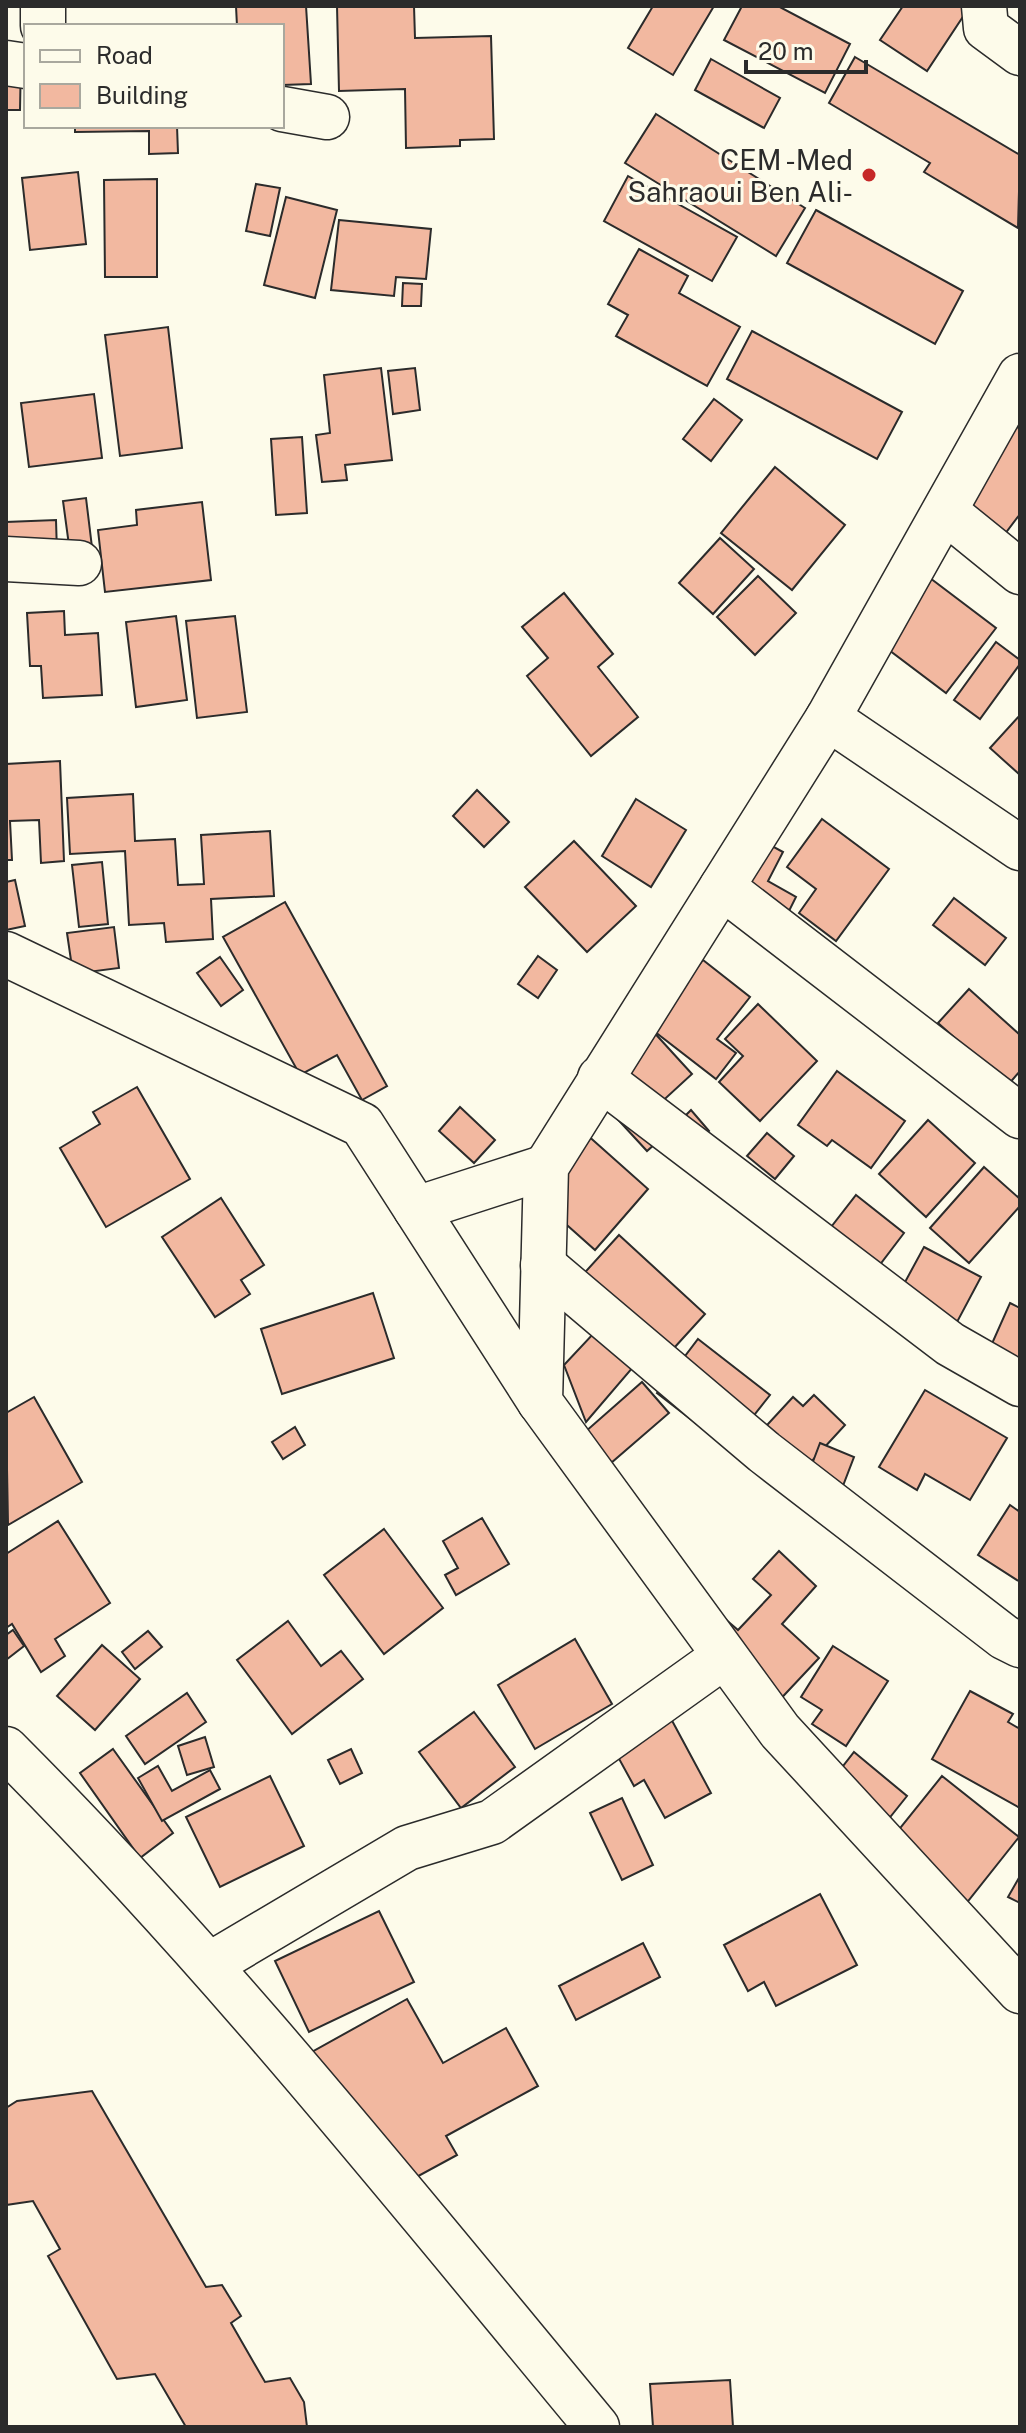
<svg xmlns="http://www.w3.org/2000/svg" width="1026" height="2433" font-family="'Public Sans',sans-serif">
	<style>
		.building { fill: #f2b8a0; stroke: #2b2b2b; stroke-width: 2 }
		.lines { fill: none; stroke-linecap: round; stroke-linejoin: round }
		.minor-casing { stroke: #2b2b2b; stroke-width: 47 }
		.minor { stroke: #fdfbea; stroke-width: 44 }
		.poi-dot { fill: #c62828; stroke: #fdfbea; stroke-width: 3 }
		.labels { text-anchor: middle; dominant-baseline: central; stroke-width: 6; stroke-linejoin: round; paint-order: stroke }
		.poi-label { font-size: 28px; fill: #2b2b2b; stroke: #fdfbea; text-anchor: end }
	</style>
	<rect width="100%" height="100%" fill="#fdfbea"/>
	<!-- building -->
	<g class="building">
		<polygon points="236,6 306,6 311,84 282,85 282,26 237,26"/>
		<polygon points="337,6 414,6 415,38 491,36 494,139 460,140 460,146 406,148 405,89 339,91"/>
		<polygon points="653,6 714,6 673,75 628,48"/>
		<polygon points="742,6 778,6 850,44 825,93 724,40"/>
		<polygon points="903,6 970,6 927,71 880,40"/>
		<polygon points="6,56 21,57 20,110 6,110"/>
		<polygon points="855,57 1020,155 1018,228 924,172 930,163 829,103"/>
		<polygon points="711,59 780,98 764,128 695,90"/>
		<polygon points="656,114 805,208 776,256 625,163"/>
		<polygon points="75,126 177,126 178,153 149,154 149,131 75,132"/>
		<polygon points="78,172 86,244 30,250 22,178"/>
		<polygon points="628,176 737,237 712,281 604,221"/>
		<polygon points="157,179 157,277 105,277 104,180"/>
		<polygon points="256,184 280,188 270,236 246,231"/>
		<polygon points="286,197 337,210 315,298 264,285"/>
		<polygon points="816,210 963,291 935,344 787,263"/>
		<polygon points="339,220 431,229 426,279 396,277 394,296 331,290"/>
		<polygon points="639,249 688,276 679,293 740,327 707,386 616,336 628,315 608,304"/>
		<polygon points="403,283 422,284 421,306 402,306"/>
		<polygon points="168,327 182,448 120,456 105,335"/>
		<polygon points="752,331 902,412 877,459 727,379"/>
		<polygon points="381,368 392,460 345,465 347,480 322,482 316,435 330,433 324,375"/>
		<polygon points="415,368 420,410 393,414 388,371"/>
		<polygon points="94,394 102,458 29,467 21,403"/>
		<polygon points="714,399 742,420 711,461 683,439"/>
		<polygon points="997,411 1020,429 1020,514 992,551 927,501"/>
		<polygon points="302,437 307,513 276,515 271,439"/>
		<polygon points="775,467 845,525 792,590 721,533"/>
		<polygon points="86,498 95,572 73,575 63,501"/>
		<polygon points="202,502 211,580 105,592 98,530 137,525 136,510"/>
		<polygon points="56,520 57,553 6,555 6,522"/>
		<polygon points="720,538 754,569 713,614 679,583"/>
		<polygon points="758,576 796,613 755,655 717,617"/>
		<polygon points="930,578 996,628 946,693 881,644"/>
		<polygon points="564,593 613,654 598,667 638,717 591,756 527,676 548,658 522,627"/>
		<polygon points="64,611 65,635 98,633 102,695 43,698 41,666 30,666 27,613"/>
		<polygon points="176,616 187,700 136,707 126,622"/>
		<polygon points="235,616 247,712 197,718 186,621"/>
		<polygon points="996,642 1020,660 1020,664 980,719 954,700"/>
		<polygon points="1020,715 1020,775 990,748"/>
		<polygon points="60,761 64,861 41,863 39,820 10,821 12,860 6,860 6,764"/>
		<polygon points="477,790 509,822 484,847 453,816"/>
		<polygon points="133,794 135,841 175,839 178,885 204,884 201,835 270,831 274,896 211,899 213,939 166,942 164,923 129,925 125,851 70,854 67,798"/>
		<polygon points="636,799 686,830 651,887 602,856"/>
		<polygon points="822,819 889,869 836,941 799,913 816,889 787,867"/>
		<polygon points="744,831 783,852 768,881 796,897 783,923 746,926"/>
		<polygon points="574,841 636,906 587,952 525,887"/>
		<polygon points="102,862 108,924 79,927 72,865"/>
		<polygon points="15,880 25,926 6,930 6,882"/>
		<polygon points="954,898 1006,938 985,965 933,925"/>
		<polygon points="285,902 387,1086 362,1100 337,1055 300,1075 223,937"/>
		<polygon points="114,927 119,968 73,974 67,933"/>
		<polygon points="538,956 557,970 538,998 518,984"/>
		<polygon points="220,957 243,990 221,1006 197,973"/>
		<polygon points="703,960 750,997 717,1039 736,1053 716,1079 650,1028"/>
		<polygon points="969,989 1020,1035 1020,1071 1008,1085 938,1023"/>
		<polygon points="758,1004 817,1061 760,1121 719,1082 743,1056 725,1039"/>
		<polygon points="650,1028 692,1074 656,1107 674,1127 691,1110 709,1131 682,1155 664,1136 647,1151 587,1086"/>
		<polygon points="837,1071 905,1121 871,1168 832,1140 827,1146 798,1125"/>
		<polygon points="137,1087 190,1179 106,1227 60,1148 100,1124 93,1112"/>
		<polygon points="460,1107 495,1140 474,1163 439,1131"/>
		<polygon points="928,1120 975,1163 926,1217 879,1174"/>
		<polygon points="585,1133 648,1189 595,1250 532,1194"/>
		<polygon points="767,1133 794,1156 775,1179 747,1156"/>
		<polygon points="984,1167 1020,1199 1020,1206 969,1263 930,1228"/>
		<polygon points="856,1195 904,1233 863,1287 814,1249"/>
		<polygon points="221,1198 264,1265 241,1280 250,1294 215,1317 162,1237"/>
		<polygon points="619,1235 705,1314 664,1359 578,1280"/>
		<polygon points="924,1247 981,1277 948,1339 891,1308"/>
		<polygon points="373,1293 394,1358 282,1394 261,1329"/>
		<polygon points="1010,1303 1020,1308 1020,1383 982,1366"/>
		<polygon points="593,1334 634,1366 586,1422 564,1365"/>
		<polygon points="698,1339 770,1395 728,1448 657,1393"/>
		<polygon points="642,1382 669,1413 611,1463 585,1432"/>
		<polygon points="925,1390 1007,1438 970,1500 925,1474 917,1490 879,1467"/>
		<polygon points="814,1395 845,1425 799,1475 757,1436 793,1397 803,1406"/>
		<polygon points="34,1397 82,1482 8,1525 6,1413"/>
		<polygon points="295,1427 305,1445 283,1459 272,1442"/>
		<polygon points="820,1443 854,1457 831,1517 797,1504"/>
		<polygon points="1010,1505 1020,1512 1020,1582 978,1555"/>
		<polygon points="482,1518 509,1564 456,1595 445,1575 458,1568 443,1541"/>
		<polygon points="58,1521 110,1603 55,1639 65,1656 41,1672 12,1624 6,1628 6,1554"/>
		<polygon points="384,1529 443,1608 384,1654 324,1575"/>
		<polygon points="779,1551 816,1586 782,1624 819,1658 773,1707 704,1642 725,1619 738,1630 771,1595 753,1579"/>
		<polygon points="288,1621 321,1666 341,1651 363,1679 292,1734 237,1660"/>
		<polygon points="13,1630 24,1646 6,1660 6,1635"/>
		<polygon points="148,1631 162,1647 135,1669 122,1652"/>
		<polygon points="575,1639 612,1704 535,1749 498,1685"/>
		<polygon points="102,1645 140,1679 95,1730 57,1696"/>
		<polygon points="833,1646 888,1681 846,1746 812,1724 822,1710 801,1697"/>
		<polygon points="970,1691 1013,1714 1008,1722 1020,1729 1020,1808 932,1759"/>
		<polygon points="187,1693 206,1722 145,1764 126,1736"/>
		<polygon points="474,1712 515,1767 461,1808 419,1752"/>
		<polygon points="669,1715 711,1793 665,1818 644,1780 634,1786 612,1746"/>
		<polygon points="205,1737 214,1767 187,1775 178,1746"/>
		<polygon points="113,1749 173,1833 140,1858 80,1773"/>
		<polygon points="351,1749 362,1773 340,1784 328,1760"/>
		<polygon points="854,1752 907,1796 875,1836 822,1793"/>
		<polygon points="158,1766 172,1791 210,1770 220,1789 162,1821 138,1778"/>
		<polygon points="270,1776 304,1846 220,1887 186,1817"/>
		<polygon points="942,1776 1019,1837 957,1915 880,1853"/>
		<polygon points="622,1798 653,1865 622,1880 590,1813"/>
		<polygon points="1020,1876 1020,1903 1008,1897"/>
		<polygon points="820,1894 857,1965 776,2006 764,1982 748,1991 724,1945"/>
		<polygon points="379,1911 414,1982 309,2032 275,1961"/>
		<polygon points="643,1943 660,1977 576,2020 559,1986"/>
		<polygon points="407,1999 443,2063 506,2028 538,2086 446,2136 457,2155 400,2186 292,2063"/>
		<polygon points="92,2091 206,2287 222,2285 241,2316 231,2323 265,2382 290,2378 304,2402 307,2427 186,2427 155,2374 117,2379 48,2256 60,2249 33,2201 6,2205 6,2108 17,2101"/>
		<polygon points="730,2380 733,2427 653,2427 650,2384"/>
	</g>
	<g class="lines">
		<defs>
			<g id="minor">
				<polyline points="984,6 986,28 1020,53"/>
				<polyline points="43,26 43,6"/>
				<polyline points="6,63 26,66"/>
				<polyline points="282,109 327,117"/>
				<polyline points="1020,376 828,718 546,1167 540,1402 780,1731 1020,1991"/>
				<polyline points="946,512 1020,572"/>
				<polyline points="6,559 79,563"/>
				<polyline points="828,718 1020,848"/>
				<polyline points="722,887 1020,1116"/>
				<polyline points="6,954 362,1125 540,1402"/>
				<polyline points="600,1078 950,1344 1020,1384"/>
				<polyline points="416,1209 546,1167"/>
				<polyline points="543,1265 764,1452 1004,1637 1020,1645"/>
				<path d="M6,1749C218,1961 405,2196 597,2427"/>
				<polyline points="211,1964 407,1848 492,1822 723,1657"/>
			</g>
		</defs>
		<!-- minor casing -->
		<use href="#minor" class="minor-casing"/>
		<!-- minor -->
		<use href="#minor" class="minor"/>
	</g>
	<!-- markers -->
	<circle class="poi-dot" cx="869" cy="175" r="8"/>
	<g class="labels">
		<!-- poi labels -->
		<g class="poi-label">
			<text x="853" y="159">CEM -Med<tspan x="853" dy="32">Sahraoui Ben Ali-</tspan></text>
		</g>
	</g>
	<!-- border -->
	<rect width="1026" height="2433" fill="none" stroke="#2b2b2b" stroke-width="16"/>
	<!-- legend -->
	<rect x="24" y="24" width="260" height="104" fill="#fdfbea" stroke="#a9a89e" stroke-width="2"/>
	<rect x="40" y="50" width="40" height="12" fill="#fdfbea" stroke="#a9a89e" stroke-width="2"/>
	<text x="96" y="64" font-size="24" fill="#2b2b2b">Road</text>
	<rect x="40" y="84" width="40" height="24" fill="#f2b8a0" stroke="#a9a89e" stroke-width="2"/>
	<text x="96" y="104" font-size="24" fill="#2b2b2b">Building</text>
	<!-- scale -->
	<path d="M746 60v12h120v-12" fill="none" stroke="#2b2b2b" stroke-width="4"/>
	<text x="758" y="60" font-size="24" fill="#2b2b2b" stroke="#fdfbea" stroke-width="6" paint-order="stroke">20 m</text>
</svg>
